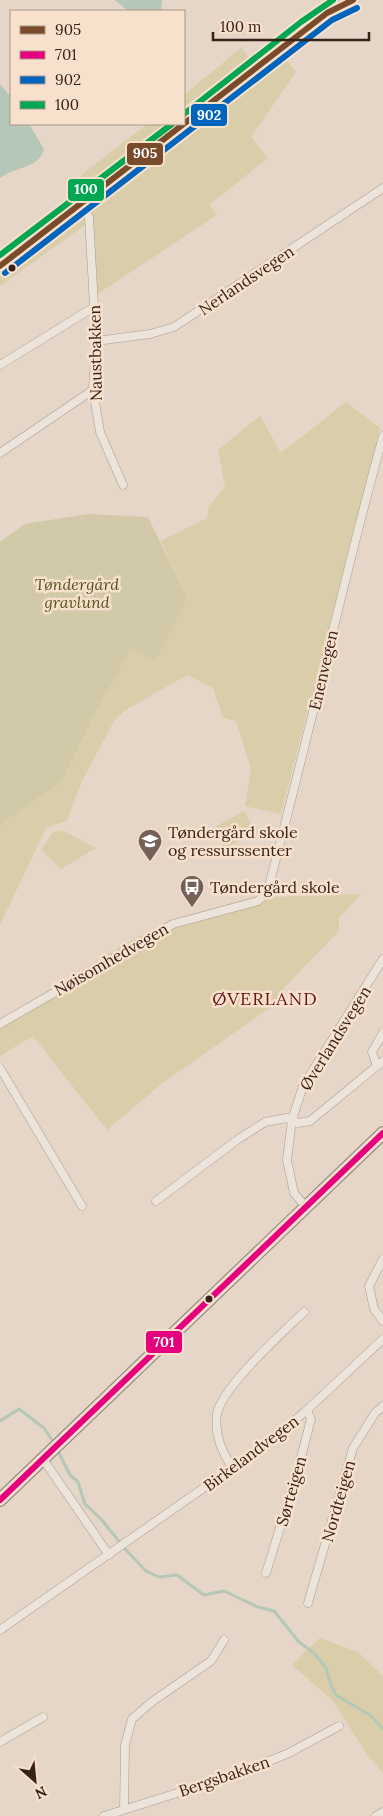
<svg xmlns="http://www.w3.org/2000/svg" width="383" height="1816" font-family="Lora,serif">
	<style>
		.green { fill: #d9cea9 }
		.cemetery { fill: #d2c9a9 }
		.water { fill: #b5c7b7 }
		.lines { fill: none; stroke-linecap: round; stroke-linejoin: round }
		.stream { stroke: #b5c7b7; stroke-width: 3 }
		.street-casing { stroke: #a99c92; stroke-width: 9 }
		.primary-casing { stroke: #8f8179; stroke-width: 14 }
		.highway-casing { stroke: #8f8179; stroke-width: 16 }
		.street { stroke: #ece3db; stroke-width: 8 }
		.primary { stroke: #e4d7cb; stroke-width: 12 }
		.highway { stroke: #d7c5b9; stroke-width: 15 }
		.bus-1-casing { stroke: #f8e1cc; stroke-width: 10 }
		.bus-2-casing { stroke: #f8e1cc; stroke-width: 10 }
		.bus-3-casing { stroke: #f8e1cc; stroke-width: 10 }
		.bus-4-casing { stroke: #f8e1cc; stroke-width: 10 }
		.bus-1 { stroke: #7a4b2a; stroke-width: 6 }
		.bus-2 { stroke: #e5007d; stroke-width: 6 }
		.bus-3 { stroke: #0065bd; stroke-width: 6 }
		.bus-4 { stroke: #00a651; stroke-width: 6 }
		.bus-dot { fill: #37221a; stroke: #f8e1cc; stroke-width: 2 }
		.labels { text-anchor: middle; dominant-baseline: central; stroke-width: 5; stroke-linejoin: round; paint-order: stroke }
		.street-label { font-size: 16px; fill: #37221a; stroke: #f8e1cc }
		.park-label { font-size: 16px; font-style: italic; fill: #545520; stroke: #f8e1cc }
		.poi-label { font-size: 16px; fill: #37221a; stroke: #f8e1cc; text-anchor: start }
		.neighbourhood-label { font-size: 18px; letter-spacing: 1px; fill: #671718; stroke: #f8e1cc }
		.line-badge { stroke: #f8e1cc; stroke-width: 2 }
		.badge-label { font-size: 14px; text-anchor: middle; font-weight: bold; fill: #fff }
	</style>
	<rect width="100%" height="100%" fill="#e5d6c8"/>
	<!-- green -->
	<g class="green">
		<polygon points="242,47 259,73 283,55 296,72 251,137 268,158 209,205 217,215 90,299 85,225 0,286 0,257 82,192 74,181 147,124 184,124 184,95"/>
		<polygon points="346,402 380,428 281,814 245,806 251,769 236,721 223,718 213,688 187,675 124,711 114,721 81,783 67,821 46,828 0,925 0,825 62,781 93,717 130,650 156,661 187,598 161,541 207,518 209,506 225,487 218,450 260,416 281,453"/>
		<polygon points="244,811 256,832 224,849 213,828"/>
		<polygon points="64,831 96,848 61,869 41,850 53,832"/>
		<polygon points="361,894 339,918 339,931 280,992 278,1002 160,1085 107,1130 33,1036 0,1056 0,1020 123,945 171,920 260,895 270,897"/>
		<polygon points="320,1638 358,1652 383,1676 383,1773 366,1753 333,1701 292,1665"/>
	</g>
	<!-- cemetery -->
	<polygon class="cemetery" points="88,514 148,517 187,598 156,661 130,650 93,717 62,781 0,825 0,542 25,524"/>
	<!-- water -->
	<g class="water">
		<polygon points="115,0 162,0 161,11 128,11"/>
		<path d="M0,84L11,97V124H29L44,149C40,168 14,167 0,178Z"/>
	</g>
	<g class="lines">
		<!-- stream -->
		<g class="stream">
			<polyline points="0,1421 19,1409 44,1428 54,1443"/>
			<polyline points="58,1451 70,1475 78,1482 85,1504 101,1519 126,1550 146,1571 159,1577 177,1575 204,1595 224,1591 258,1607 274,1611 299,1642 315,1654 326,1668 331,1685 336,1695 370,1715 383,1729"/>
		</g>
		<defs>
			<g id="street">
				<polyline points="89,217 96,341 93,390 100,432 123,485"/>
				<polyline points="96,341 150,334 174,327 383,188"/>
				<polyline points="0,365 94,307"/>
				<polyline points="0,453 93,390"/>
				<path d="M0,1024L173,924L258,901L267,893C308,741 341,588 383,436"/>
				<polyline points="377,1066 372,1052 383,1033"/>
				<polyline points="0,1068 82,1206"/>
				<polyline points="156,1201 237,1140 265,1122 287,1118 298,1123 310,1121 383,1061"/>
				<polyline points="306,1207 294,1193 287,1160 292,1120 303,1086 383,959"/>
				<polyline points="383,1259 369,1286 374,1309 383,1321"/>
				<polyline points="43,1459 109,1555"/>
				<path d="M232,1468C222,1451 214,1435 217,1414C222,1387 283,1332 304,1312"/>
				<polyline points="266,1573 297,1473 311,1419 307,1410"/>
				<polyline points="308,1603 353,1448 375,1413 383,1406"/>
				<polyline points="0,1630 261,1448 307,1410 383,1339"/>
				<polyline points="0,1742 43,1717"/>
				<polyline points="124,1809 125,1745 132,1719 153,1701 211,1661 224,1640"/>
				<polyline points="104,1816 235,1775 289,1753 339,1726"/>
				<polyline points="376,1816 383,1812"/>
			</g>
			<polyline id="primary" points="0,1500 383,1133"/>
			<polyline id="highway" points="0,266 154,149 345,0"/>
		</defs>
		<!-- street casing -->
		<use href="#street" class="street-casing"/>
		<!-- primary casing -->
		<use href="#primary" class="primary-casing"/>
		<!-- highway casing -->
		<use href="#highway" class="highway-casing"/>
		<!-- street -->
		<use href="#street" class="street"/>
		<!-- primary -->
		<use href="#primary" class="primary"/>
		<!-- highway -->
		<use href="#highway" class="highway"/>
		<defs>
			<polyline id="bus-1" points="0,266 327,13 353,0"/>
			<polyline id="bus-2" points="0,1500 383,1133"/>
			<polyline id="bus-3" points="5,273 332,20 357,8"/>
			<g id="bus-4">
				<polyline points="184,114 301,22 333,0"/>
				<polyline points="0,255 172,124"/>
			</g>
		</defs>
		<!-- bus-1 casing -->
		<use href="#bus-1" class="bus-1-casing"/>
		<!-- bus-2 casing -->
		<use href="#bus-2" class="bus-2-casing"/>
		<!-- bus-3 casing -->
		<use href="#bus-3" class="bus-3-casing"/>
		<!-- bus-4 casing -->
		<use href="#bus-4" class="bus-4-casing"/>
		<!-- bus-1 -->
		<use href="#bus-1" class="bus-1"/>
		<!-- bus-2 -->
		<use href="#bus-2" class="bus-2"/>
		<!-- bus-3 -->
		<use href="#bus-3" class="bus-3"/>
		<!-- bus-4 -->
		<use href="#bus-4" class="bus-4"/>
	</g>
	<!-- icons -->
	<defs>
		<symbol id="school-pin" viewBox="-11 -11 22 30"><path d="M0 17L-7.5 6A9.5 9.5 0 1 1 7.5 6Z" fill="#746157" stroke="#f8e1cc"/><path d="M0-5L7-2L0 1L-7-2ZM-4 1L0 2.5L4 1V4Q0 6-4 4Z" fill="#fff"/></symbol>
		<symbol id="bus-pin" viewBox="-11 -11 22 30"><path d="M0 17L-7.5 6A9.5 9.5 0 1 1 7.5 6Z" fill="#746157" stroke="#f8e1cc"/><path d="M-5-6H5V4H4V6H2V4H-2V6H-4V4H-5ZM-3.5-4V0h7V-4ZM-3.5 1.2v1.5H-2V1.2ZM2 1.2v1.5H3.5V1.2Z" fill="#fff"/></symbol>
	</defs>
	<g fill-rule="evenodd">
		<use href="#school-pin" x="136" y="827" width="28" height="38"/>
		<use href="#bus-pin" x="178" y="873" width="28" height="38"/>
	</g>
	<!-- markers -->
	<g class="bus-dot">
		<circle cx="12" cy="268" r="4.5"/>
		<circle cx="209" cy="1299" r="4.5"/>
	</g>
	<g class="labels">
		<!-- street labels -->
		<g class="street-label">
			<text transform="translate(246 280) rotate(-34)">Nerlandsvegen</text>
			<text transform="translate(95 353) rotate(-91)">Naustbakken</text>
			<text transform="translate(323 670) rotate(-77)">Enenvegen</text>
			<text transform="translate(111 959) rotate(-30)">Nøisomhedvegen</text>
			<text transform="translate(335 1038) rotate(-58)">Øverlandsvegen</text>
			<text transform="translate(251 1453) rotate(-37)">Birkelandvegen</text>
			<text transform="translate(291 1491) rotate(-74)">Sørteigen</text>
			<text transform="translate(338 1501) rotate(-74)">Nordteigen</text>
			<text transform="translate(224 1776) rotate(-19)">Bergsbakken</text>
		</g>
		<!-- park labels -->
		<g class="park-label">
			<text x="77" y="584">Tøndergård<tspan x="77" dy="18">gravlund</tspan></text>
		</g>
		<!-- poi labels -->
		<g class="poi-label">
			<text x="168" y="832">Tøndergård skole<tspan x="168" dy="18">og ressurssenter</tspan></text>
			<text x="210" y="887">Tøndergård skole</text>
		</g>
		<!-- neighbourhood labels -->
		<g class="neighbourhood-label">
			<text x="265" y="998">ØVERLAND</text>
		</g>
	</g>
	<g class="line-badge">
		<rect x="190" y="103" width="38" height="24" rx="5" fill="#0065bd"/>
		<rect x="126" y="142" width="38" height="24" rx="5" fill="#7a4b2a"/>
		<rect x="67" y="178" width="38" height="24" rx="5" fill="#00a651"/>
		<rect x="145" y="1330" width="38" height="24" rx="5" fill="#e5007d"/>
	</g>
	<g class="badge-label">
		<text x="209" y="120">902</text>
		<text x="145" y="158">905</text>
		<text x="86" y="194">100</text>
		<text x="164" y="1347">701</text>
	</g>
	<!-- legend -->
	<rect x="10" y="10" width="175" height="115" fill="#f8e1cc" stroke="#ab9585"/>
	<rect x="20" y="26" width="25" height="8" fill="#7a4b2a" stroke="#ab9585"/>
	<text x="55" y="35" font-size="15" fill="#37221a">905</text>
	<rect x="20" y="51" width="25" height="8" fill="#e5007d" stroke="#ab9585"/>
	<text x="55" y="60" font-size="15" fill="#37221a">701</text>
	<rect x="20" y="76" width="25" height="8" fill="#0065bd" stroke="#ab9585"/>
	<text x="55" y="85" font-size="15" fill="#37221a">902</text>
	<rect x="20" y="101" width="25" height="8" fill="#00a651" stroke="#ab9585"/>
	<text x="55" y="110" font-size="15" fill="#37221a">100</text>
	<!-- north arrow -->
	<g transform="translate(35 1781) rotate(153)" stroke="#f8e1cc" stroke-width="4" paint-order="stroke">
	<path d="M0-4L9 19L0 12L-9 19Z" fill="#37221a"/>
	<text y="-8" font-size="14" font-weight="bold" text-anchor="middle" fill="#37221a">N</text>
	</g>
	<!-- scale -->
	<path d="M213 32v8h156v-8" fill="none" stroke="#37221a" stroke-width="2.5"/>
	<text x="220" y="32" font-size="15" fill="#37221a" stroke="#f8e1cc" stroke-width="4" paint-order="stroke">100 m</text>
</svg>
